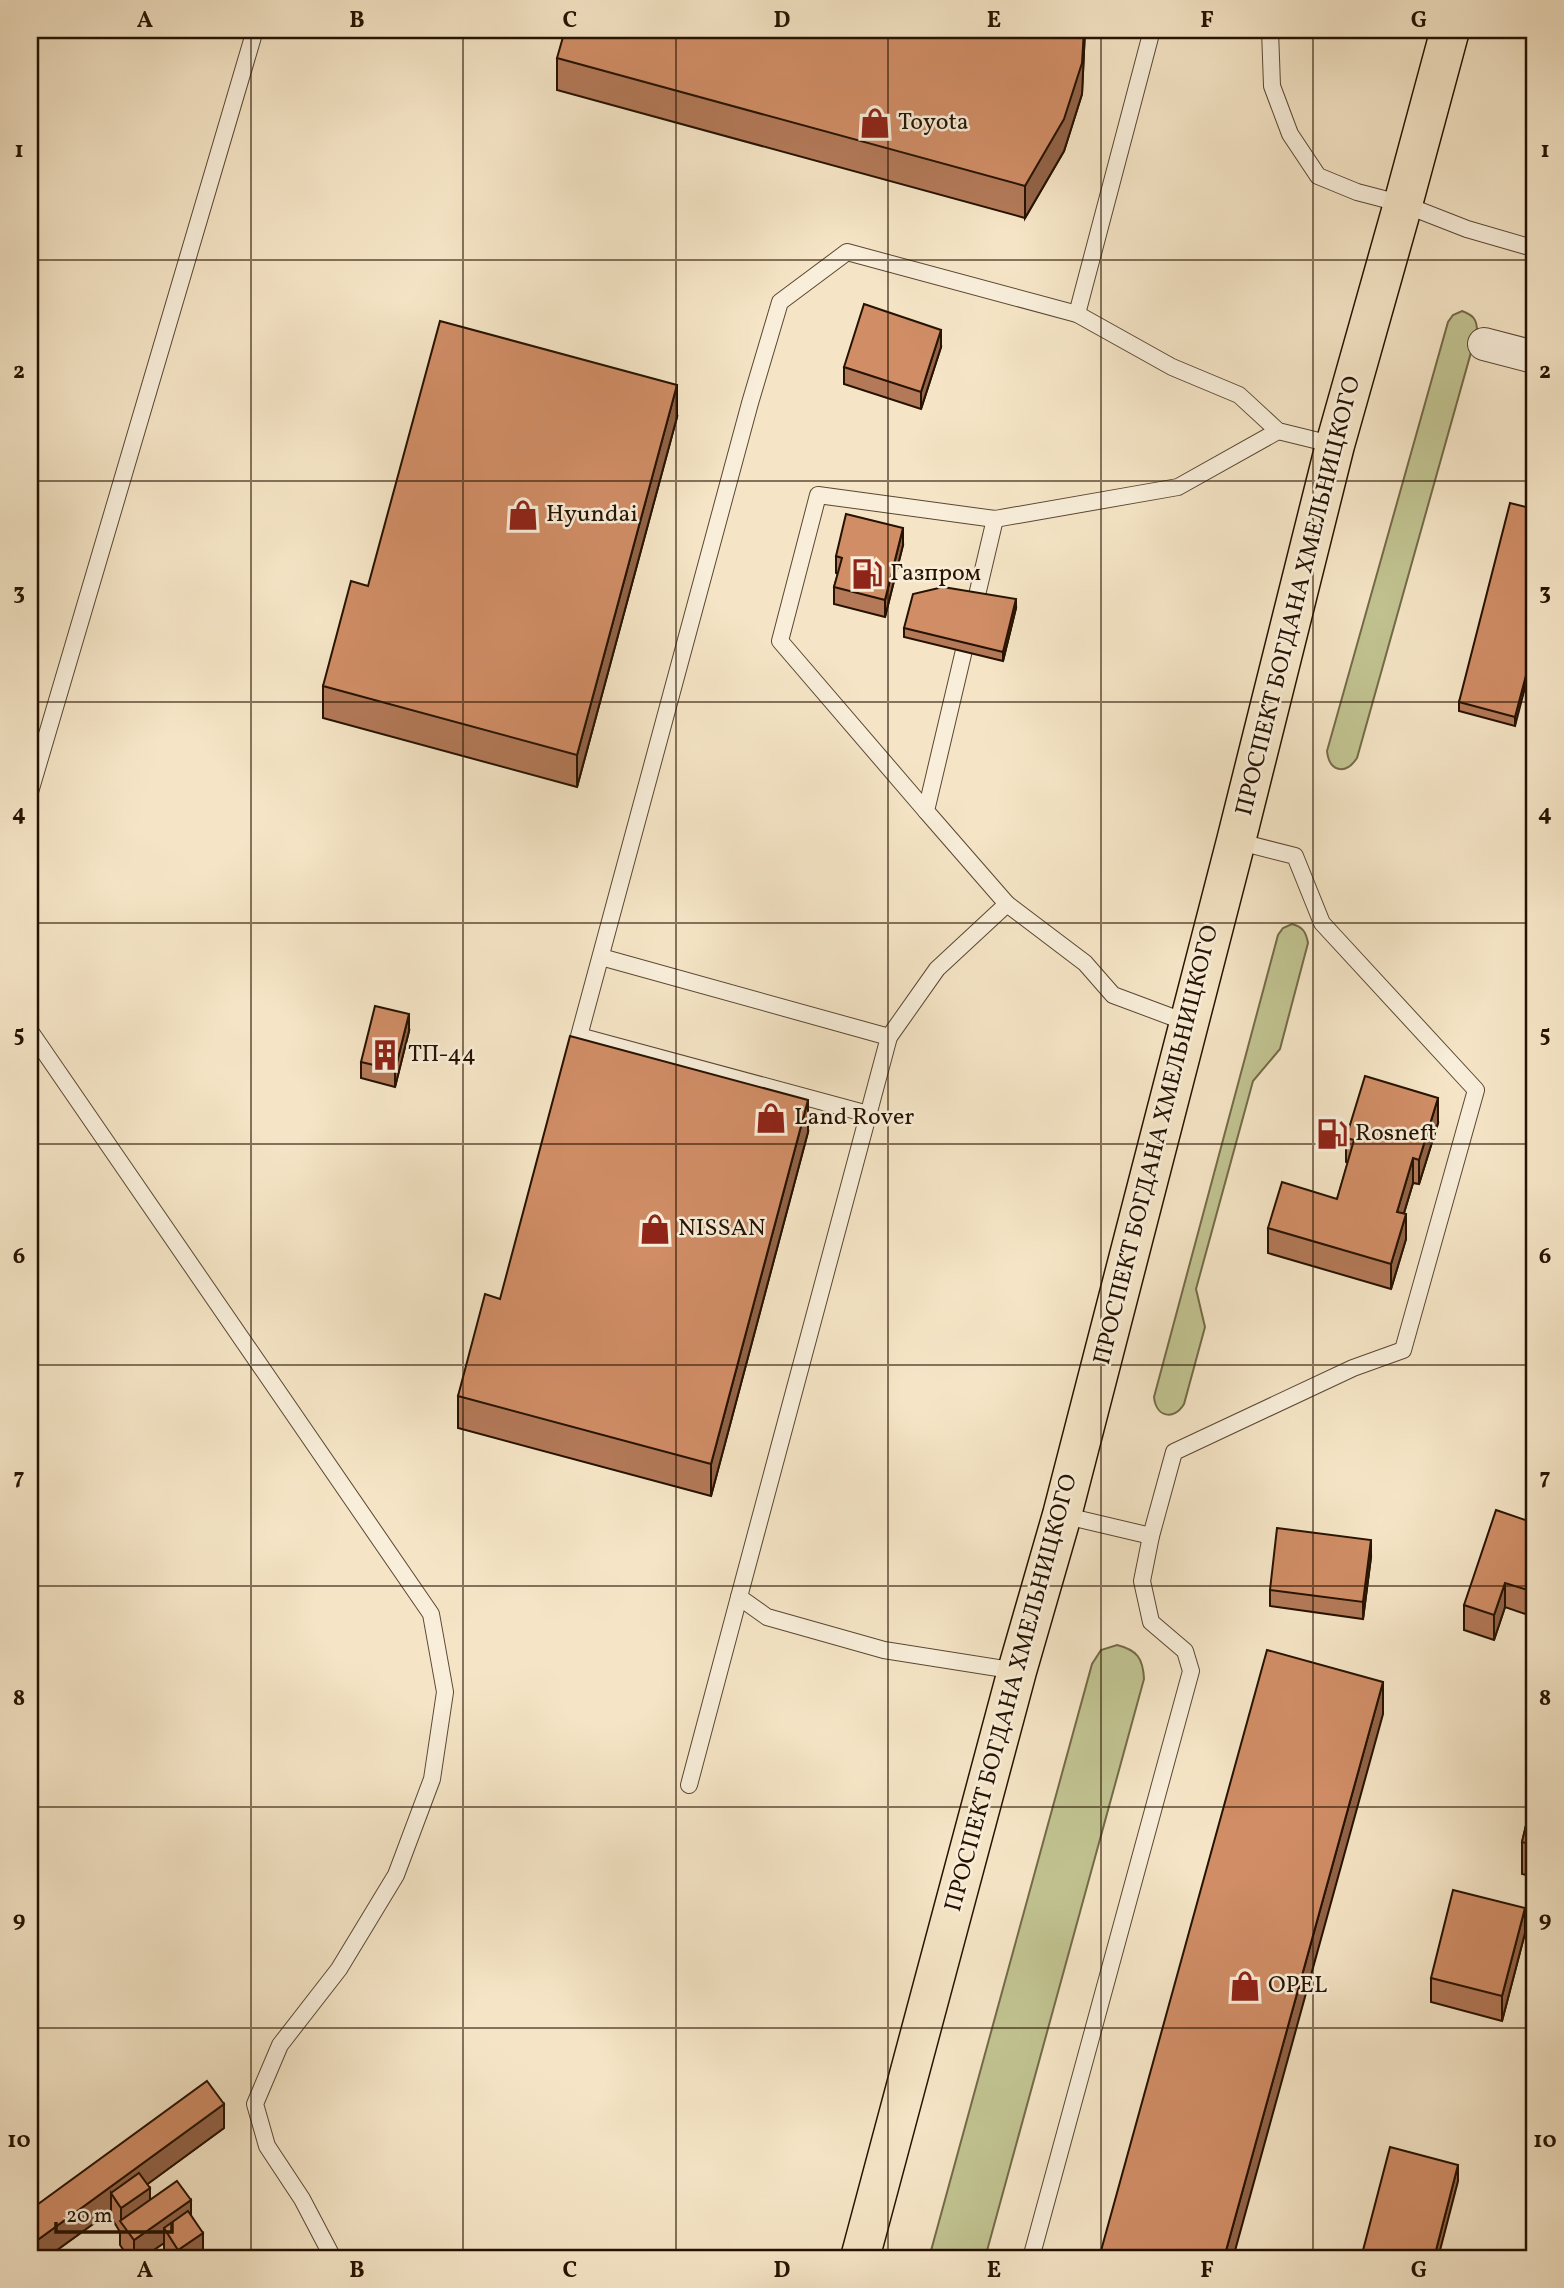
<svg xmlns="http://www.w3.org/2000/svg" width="1564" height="2288" font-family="Vollkorn,serif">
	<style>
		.green { fill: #c1c391; stroke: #746a48; stroke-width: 2 }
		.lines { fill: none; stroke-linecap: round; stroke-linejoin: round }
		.service-casing { stroke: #5a4732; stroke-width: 18 }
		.minor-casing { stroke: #5a4732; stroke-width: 34 }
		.primary-casing { stroke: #261200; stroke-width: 41 }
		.service { stroke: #f8eeda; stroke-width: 16 }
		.minor { stroke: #f8eeda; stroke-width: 32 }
		.primary { stroke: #f5e5c6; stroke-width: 38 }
		.wall { fill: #b37958; stroke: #261200; stroke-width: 2 }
		.shaded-wall { fill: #926347; stroke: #261200; stroke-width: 2 }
		.building { fill: #d08d66; stroke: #261200; stroke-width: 2 }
		.grid { fill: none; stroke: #261200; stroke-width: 2; stroke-opacity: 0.55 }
		.labels { text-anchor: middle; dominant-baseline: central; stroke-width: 5; stroke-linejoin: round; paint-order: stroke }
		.poi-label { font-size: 24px; fill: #261200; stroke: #f8eeda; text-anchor: start }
		.street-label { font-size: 24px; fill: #261200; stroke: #f8eeda }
		.neatline { fill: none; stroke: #261200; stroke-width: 2.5 }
		.grid-label { font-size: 23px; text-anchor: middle; font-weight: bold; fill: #261200 }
	</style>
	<rect width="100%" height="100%" fill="#f5e5c6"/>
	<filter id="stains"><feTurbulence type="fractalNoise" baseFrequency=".00286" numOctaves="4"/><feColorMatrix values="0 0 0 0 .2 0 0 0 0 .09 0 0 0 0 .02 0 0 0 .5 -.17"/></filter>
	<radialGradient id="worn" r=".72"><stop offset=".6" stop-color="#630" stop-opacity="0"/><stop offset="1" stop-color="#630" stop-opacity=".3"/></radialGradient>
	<!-- green -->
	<g class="green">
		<path d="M1462,311C1473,315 1477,319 1477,331L1357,758C1345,776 1329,771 1327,751L1448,322L1453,315Z"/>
		<path d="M1292,924C1303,927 1306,932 1308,943L1280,1049L1253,1081L1196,1289L1205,1327L1184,1404C1174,1421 1156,1417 1154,1397L1278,935L1283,928Z"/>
		<path d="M1117,1645C1137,1650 1143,1658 1144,1679L985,2258H929L1092,1664L1101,1650Z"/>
	</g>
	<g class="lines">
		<defs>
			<g id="service">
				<polyline points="1270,30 1272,86 1290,134 1318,176 1357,192 1403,204 1467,229 1526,246 1534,244"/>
				<polyline points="1077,314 1152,30"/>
				<polyline points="995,519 926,811 1007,904"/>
				<polyline points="30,792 255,30"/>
				<polyline points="926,811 780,641 818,495 995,519 1178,487 1278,431"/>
				<polyline points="601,957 889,1037"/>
				<polyline points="30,1031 431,1614 445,1692 432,1779 396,1875 339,1969 280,2045 255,2104 267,2146 302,2199 333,2258"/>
				<polyline points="868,1114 579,1036 750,403 780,302 847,252 1077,314 1172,367 1239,395 1278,431 1335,445"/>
				<polyline points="1062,1515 1151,1536"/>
				<polyline points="1017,1671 884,1650 767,1617 739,1597 889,1037 937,969 1007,904 1085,963 1113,995 1188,1023"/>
				<polyline points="689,1785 739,1597"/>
				<polyline points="1031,2258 1191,1671 1185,1651 1151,1622 1142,1581 1151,1536 1174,1452 1353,1368 1403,1350 1476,1090 1322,923 1295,856 1236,841"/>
			</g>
			<polyline id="minor" points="1484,344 1534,357"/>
			<polyline id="primary" points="860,2258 1017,1671 1062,1515 1236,841 1335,445 1403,204 1450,30"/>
		</defs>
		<!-- service casing -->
		<use href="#service" class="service-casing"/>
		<!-- minor casing -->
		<use href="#minor" class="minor-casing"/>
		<!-- primary casing -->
		<use href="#primary" class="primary-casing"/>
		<!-- service -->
		<use href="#service" class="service"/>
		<!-- minor -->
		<use href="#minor" class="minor"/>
		<!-- primary -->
		<use href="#primary" class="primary"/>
	</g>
	<!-- wall -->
	<g class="wall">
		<polygon points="1085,30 1082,94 1064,151 1025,218 557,90 557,58"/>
		<polygon points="941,347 921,409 844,384 844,367"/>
		<polygon points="677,417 577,787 323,718 323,686 368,586"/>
		<polygon points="1534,509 1515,726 1459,711 1459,702"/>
		<polygon points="903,545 885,617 834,604 834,587 838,574 836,573 836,556"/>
		<polygon points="1016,608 1003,661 904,637 904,628"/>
		<polygon points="409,1031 395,1087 361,1078 361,1062"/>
		<polygon points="1438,1123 1419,1184 1413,1183 1404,1213 1406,1239 1391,1289 1268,1253 1268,1228 1337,1199 1348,1163 1346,1162 1346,1138"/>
		<polygon points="808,1132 711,1496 458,1428 458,1396 500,1299"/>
		<polygon points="1534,1238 1534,1271 1533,1270 1533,1245"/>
		<polygon points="1534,1523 1534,1617 1505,1607 1494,1640 1464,1630 1464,1605"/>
		<polygon points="1371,1557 1363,1619 1270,1606 1270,1590"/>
		<polygon points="1534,1792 1534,1877 1522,1874 1522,1842"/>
		<polygon points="1525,1933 1502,2021 1431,2002 1431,1978"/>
		<polygon points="224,2128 147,2184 150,2200 191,2215 203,2258 167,2258 164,2253 164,2243 142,2258 129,2258 120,2245 120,2232 111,2217 111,2211 46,2258 30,2258 30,2210"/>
	</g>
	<!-- shaded-wall -->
	<g class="shaded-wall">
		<polygon points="1084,30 1085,30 1082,94 1064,151 1025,218 1025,186"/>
		<polygon points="941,330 941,347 921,409 921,392"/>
		<polygon points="677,385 677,417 577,787 577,755"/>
		<polygon points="903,528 903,545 885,617 885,600"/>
		<polygon points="1016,599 1016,608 1003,661 1003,652"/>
		<polygon points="1534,645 1534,653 1515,726 1515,717"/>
		<polygon points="409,1014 409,1031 395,1087 395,1070"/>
		<polygon points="1438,1098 1438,1123 1419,1184 1419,1160"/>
		<polygon points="808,1100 808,1132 711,1496 711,1464"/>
		<polygon points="1413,1158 1413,1183 1397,1236 1397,1212"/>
		<polygon points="1406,1214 1406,1239 1391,1289 1391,1264"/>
		<polygon points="1371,1540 1371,1557 1363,1619 1363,1602"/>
		<polygon points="1505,1583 1505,1607 1494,1640 1494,1615"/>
		<polygon points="1383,1682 1383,1714 1233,2258 1224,2258"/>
		<polygon points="1525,1908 1525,1933 1502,2021 1502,1996"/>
		<polygon points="224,2104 224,2128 119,2205 111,2193 111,2211 46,2258 32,2258 32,2244"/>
		<polygon points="1458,2165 1458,2181 1438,2258 1434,2258"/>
		<polygon points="150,2188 150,2213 121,2222 121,2208"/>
		<polygon points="191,2200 191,2224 164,2228 164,2243 142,2258 134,2258 134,2240"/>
		<polygon points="203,2233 203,2258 178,2258 178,2250"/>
	</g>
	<!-- building -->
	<g class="building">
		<polygon points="565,30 1084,30 1082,63 1064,119 1025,186 557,58"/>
		<polygon points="864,304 941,330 921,392 844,367"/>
		<polygon points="440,321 677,385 577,755 323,686 351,581 368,586"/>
		<polygon points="1510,503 1534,509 1534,645 1515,717 1459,702"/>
		<polygon points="846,514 903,528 885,600 834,587 842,558 836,556"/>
		<polygon points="943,587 1016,599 1003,652 904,628 913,594"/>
		<polygon points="375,1006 409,1014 395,1070 361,1062"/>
		<polygon points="570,1036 808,1100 711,1464 458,1396 485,1294 500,1299"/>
		<polygon points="1365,1076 1438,1098 1419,1160 1413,1158 1397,1212 1406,1214 1391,1264 1268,1228 1282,1182 1337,1199 1354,1140 1346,1138"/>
		<polygon points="1496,1510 1534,1523 1534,1592 1505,1583 1494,1615 1464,1605"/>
		<polygon points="1277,1528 1371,1540 1363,1602 1270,1590"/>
		<polygon points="1267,1650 1383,1682 1224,2258 1099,2258"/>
		<polygon points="1534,1792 1534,1845 1522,1842"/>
		<polygon points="1453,1890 1525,1908 1502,1996 1431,1978"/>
		<polygon points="207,2081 224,2104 32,2244 30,2241 30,2210"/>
		<polygon points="1390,2147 1458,2165 1434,2258 1361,2258"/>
		<polygon points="139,2173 150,2188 121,2208 111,2193"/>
		<polygon points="177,2181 191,2200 134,2240 120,2221"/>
		<polygon points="188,2211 203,2233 178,2250 164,2228"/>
	</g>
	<!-- grid -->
	<path class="grid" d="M251,30V2258M463,30V2258M676,30V2258M888,30V2258M1101,30V2258M1313,30V2258M30,260H1534M30,481H1534M30,702H1534M30,923H1534M30,1144H1534M30,1365H1534M30,1586H1534M30,1807H1534M30,2028H1534"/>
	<!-- icons -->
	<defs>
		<symbol id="shop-bare" viewBox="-9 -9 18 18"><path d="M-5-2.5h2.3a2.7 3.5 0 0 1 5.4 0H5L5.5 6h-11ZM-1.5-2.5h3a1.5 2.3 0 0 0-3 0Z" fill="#8f2418" stroke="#f8eeda" stroke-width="2.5" paint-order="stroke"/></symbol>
		<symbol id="fuel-bare" viewBox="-9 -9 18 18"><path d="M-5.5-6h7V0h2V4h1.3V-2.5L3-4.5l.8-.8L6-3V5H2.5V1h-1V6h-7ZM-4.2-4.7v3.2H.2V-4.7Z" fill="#8f2418" stroke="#f8eeda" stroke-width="2.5" paint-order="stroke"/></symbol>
		<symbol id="building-bare" viewBox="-9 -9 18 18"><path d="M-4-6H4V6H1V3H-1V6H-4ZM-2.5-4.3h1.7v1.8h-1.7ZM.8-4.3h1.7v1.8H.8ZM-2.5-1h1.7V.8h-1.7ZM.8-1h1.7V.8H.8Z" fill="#8f2418" stroke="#f8eeda" stroke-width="2.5" paint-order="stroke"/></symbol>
	</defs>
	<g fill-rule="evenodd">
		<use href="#shop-bare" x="853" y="101" width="44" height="44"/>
		<use href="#shop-bare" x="501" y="493" width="44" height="44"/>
		<use href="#fuel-bare" x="845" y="552" width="44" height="44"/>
		<use href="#building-bare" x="363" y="1033" width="44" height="44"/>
		<use href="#shop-bare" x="749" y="1096" width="44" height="44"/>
		<use href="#fuel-bare" x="1310" y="1112" width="44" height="44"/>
		<use href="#shop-bare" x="633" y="1207" width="44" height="44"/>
		<use href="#shop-bare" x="1223" y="1964" width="44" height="44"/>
	</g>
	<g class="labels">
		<!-- poi labels -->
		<g class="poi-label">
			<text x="898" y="123">Toyota</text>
			<text x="546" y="515">Hyundai</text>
			<text x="890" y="574">Газпром</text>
			<text x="408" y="1055">ТП-44</text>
			<text x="794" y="1118">Land Rover</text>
			<text x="1355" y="1134">Rosneft</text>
			<text x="678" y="1229">NISSAN</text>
			<text x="1268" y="1986">OPEL</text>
		</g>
		<!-- street labels -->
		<g class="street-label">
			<text transform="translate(1299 596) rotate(-76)">ПРОСПЕКТ БОГДАНА ХМЕЛЬНИЦКОГО</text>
			<text transform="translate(1157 1145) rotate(-76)">ПРОСПЕКТ БОГДАНА ХМЕЛЬНИЦКОГО</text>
			<text transform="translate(1012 1693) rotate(-75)">ПРОСПЕКТ БОГДАНА ХМЕЛЬНИЦКОГО</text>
		</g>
	</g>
	<!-- margin -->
	<rect width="1564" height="2288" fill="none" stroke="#f5e5c6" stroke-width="77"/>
	<!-- scale -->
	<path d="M56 2222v10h116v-10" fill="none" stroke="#261200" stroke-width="3.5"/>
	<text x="66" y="2222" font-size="21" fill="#261200" stroke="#f8eeda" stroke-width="5" paint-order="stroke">20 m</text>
	<rect x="38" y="38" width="1488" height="2212" class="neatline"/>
	<g class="grid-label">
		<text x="145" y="27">A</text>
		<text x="357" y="27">B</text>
		<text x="570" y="27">C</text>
		<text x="782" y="27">D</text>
		<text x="994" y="27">E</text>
		<text x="1207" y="27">F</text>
		<text x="1419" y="27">G</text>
		<text x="19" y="157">1</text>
		<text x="1545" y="157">1</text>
		<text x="19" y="378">2</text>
		<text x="1545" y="378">2</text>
		<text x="19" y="599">3</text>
		<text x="1545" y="599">3</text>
		<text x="19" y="820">4</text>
		<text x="1545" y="820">4</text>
		<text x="19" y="1041">5</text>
		<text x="1545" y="1041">5</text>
		<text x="19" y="1263">6</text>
		<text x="1545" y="1263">6</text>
		<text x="19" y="1484">7</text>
		<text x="1545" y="1484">7</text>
		<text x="19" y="1705">8</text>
		<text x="1545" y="1705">8</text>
		<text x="19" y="1926">9</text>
		<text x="1545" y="1926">9</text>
		<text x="19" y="2147">10</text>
		<text x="1545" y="2147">10</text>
		<text x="145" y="2277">A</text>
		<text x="357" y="2277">B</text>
		<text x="570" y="2277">C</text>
		<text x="782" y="2277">D</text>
		<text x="994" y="2277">E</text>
		<text x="1207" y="2277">F</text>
		<text x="1419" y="2277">G</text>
	</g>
	<rect width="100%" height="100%" filter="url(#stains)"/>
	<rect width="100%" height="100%" fill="url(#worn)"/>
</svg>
